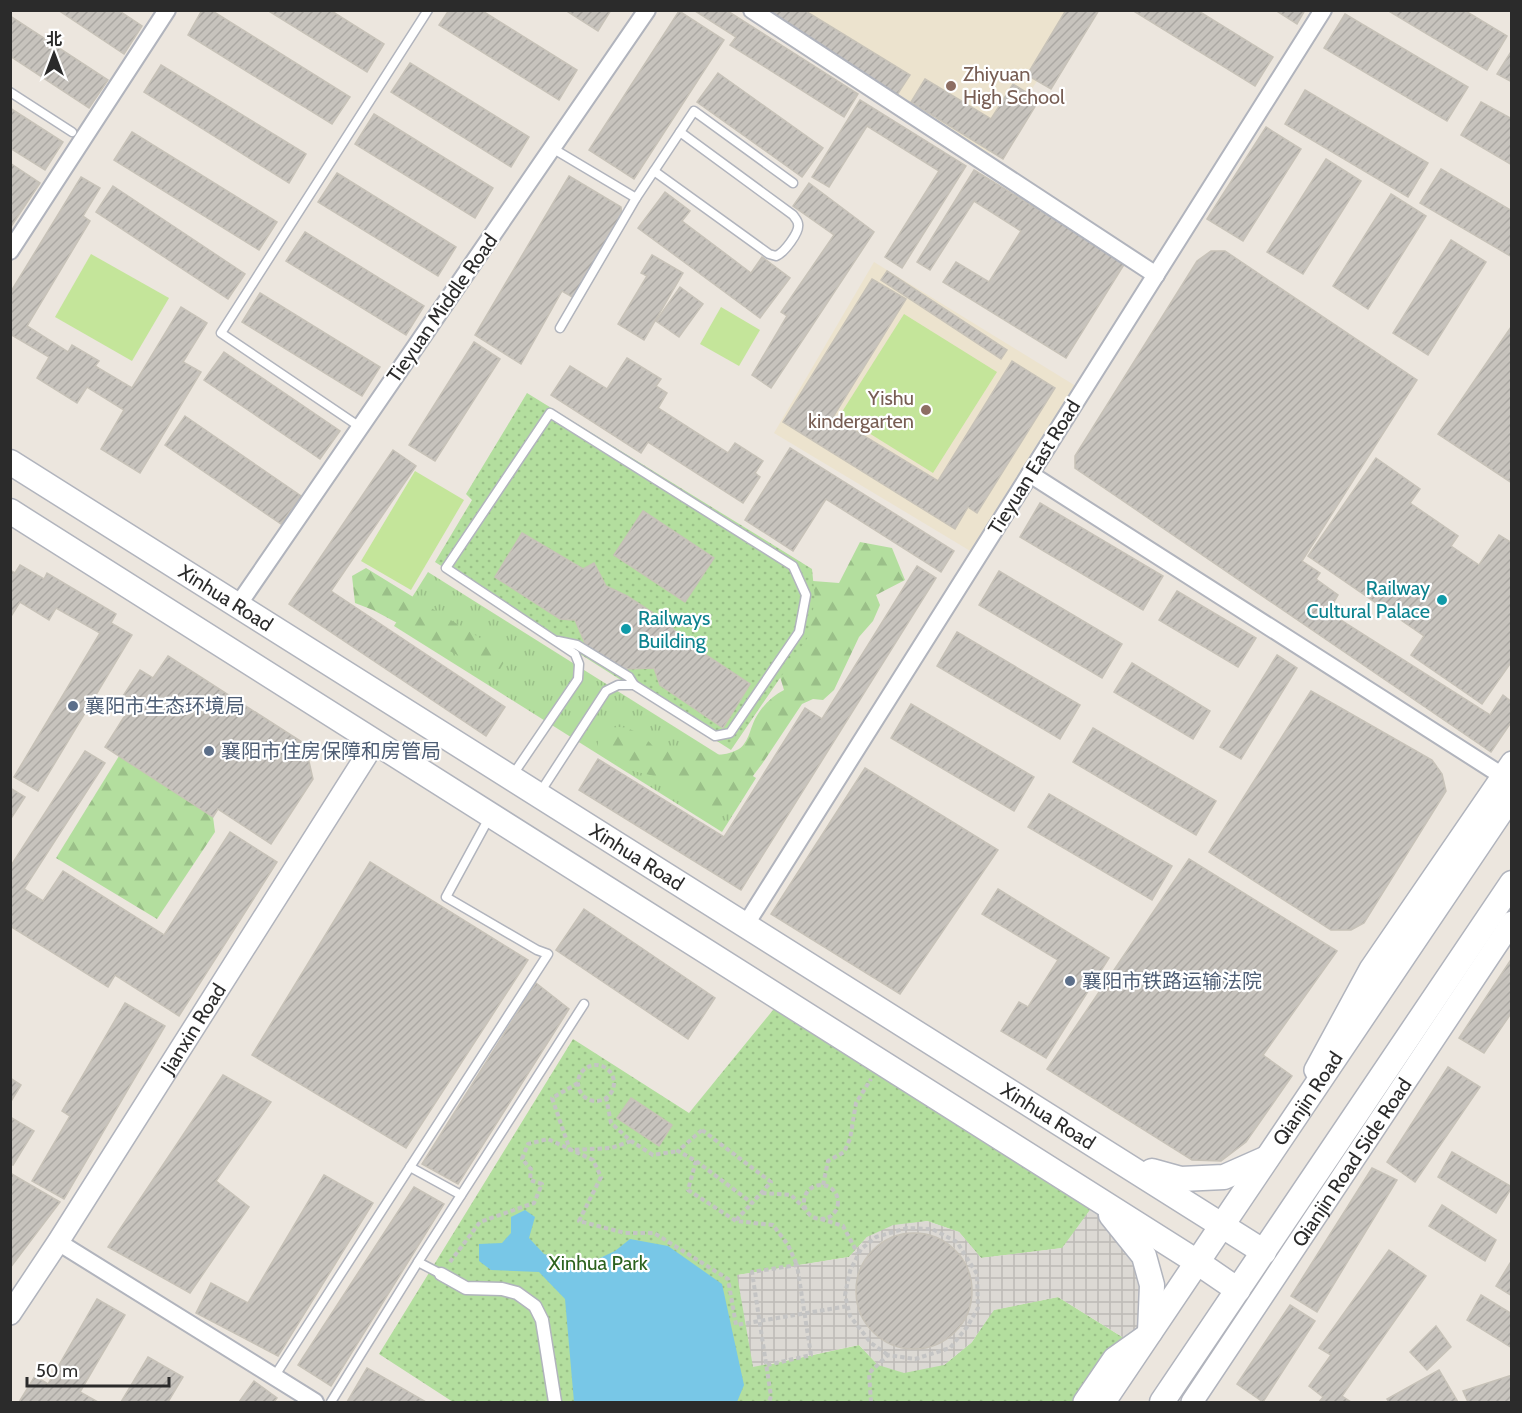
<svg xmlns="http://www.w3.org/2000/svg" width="1522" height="1413" font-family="Cabin,'Noto Sans SC',sans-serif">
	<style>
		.education { fill: #ece3ce }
		.grass { fill: url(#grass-tufts) }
		.forest { fill: url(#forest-firs) }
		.park { fill: url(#park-dots) }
		.pitch { fill: #c4e59a }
		.plaza { fill: url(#plaza-grid); fill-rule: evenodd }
		.water { fill: #78c7e7 }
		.building { fill: url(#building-hatch); stroke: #c7c2b8; stroke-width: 1.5 }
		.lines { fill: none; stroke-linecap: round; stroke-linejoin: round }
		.service-casing { stroke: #b1b4bd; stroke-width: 11 }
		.pedestrian-casing { stroke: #b1b4bd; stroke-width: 15 }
		.minor-casing { stroke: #b1b4bd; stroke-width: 20 }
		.tertiary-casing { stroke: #b1b4bd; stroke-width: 24 }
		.secondary-casing { stroke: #b1b4bd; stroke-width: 27 }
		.path { stroke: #c4c4c4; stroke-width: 4; stroke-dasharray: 4.5 3; stroke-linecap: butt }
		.service { stroke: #fff; stroke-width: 8 }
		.pedestrian { stroke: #fff; stroke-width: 12 }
		.minor { stroke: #fff; stroke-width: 16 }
		.tertiary { stroke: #fff; stroke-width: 21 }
		.secondary { stroke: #fff; stroke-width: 24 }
		.education-dot { fill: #8d6e63; stroke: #fff; stroke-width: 2 }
		.culture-dot { fill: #0f9aa8; stroke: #fff; stroke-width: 2 }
		.service-dot { fill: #5c6f8a; stroke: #fff; stroke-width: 2 }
		.labels { text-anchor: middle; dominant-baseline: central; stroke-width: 4.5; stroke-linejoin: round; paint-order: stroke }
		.education-label { font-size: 20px; fill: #785e54; stroke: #fff; text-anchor: start }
		.street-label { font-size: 20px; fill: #2b2b2b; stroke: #fff }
		.culture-label { font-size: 20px; fill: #0d838f; stroke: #fff; text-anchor: end }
		.service-label { font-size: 20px; fill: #4e5e75; stroke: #fff; text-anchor: start }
		.park-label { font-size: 20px; fill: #2c631f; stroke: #fff }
	</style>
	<defs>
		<pattern id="grass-tufts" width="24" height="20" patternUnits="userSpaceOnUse" patternTransform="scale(1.5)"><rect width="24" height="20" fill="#b3de9e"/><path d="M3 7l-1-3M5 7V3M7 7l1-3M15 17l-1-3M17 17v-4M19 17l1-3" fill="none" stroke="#9abf88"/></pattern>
		<pattern id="forest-firs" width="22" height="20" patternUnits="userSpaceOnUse" patternTransform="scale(1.5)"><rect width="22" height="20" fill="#b3de9e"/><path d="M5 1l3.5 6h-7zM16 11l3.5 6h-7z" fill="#9abf88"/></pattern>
		<pattern id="park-dots" width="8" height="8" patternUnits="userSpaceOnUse" patternTransform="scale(1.5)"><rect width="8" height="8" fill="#b3de9e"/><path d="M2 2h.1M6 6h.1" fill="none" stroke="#9abf88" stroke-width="1.8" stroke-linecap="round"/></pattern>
		<pattern id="plaza-grid" width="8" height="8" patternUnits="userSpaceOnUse" patternTransform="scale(1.5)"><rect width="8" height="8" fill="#dcd9d4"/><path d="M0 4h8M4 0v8" fill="none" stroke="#bdbab6"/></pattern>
		<pattern id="building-hatch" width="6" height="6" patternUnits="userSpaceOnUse" patternTransform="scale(1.5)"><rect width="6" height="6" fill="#c7c3bd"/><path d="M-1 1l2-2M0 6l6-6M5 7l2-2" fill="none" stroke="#aba8a3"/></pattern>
	</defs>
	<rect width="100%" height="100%" fill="#ece6de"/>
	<!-- education -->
	<g class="education">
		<polygon points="752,11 1083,11 984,162"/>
		<polygon points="874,262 1079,388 972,552 774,433"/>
	</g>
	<!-- grass -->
	<polygon class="grass" points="428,572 756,778 722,832 394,626"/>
	<!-- forest -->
	<g class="forest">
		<path d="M860,542L892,548L905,580L876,595L880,605L873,621L859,637L834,690L823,700L813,699L802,704L762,764L725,813L719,816L702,810L675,781L629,770L598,748V735C603,733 611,728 617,727C631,726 648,738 655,749C682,739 707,765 737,750C748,745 750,729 755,719C762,706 772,696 784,690L774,657L791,608L813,581L839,583Z"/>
		<polygon points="366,568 480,638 507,657 500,669 459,656 373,610 355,603 352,576"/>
		<polygon points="119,756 213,817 215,832 157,919 56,858"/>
	</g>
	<!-- park -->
	<g class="park">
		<polygon points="527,393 812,569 815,599 808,637 731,750 435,562 472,500 466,494"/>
		<polygon points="782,999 1098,1199 1063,1248 981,1258 959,1232 927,1221 867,1237 849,1257 738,1275 767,1365 859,1345 878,1365 944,1365 972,1342 993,1310 1058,1297 1140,1348 1103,1402 453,1402 379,1354 573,1039 689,1113"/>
	</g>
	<!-- pitch -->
	<g class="pitch">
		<polygon points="91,254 169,298 132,361 55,317"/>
		<polygon points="721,307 760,330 739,366 700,344"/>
		<polygon points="904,314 997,372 933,473 840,415"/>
		<polygon points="415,471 464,500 411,590 361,561"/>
	</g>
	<!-- plaza -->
	<path class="plaza" d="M1098,1199L1144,1256L1140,1348L1058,1297L994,1310L971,1343L944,1365L904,1373L878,1365L859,1345L753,1367L737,1275L849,1257L867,1237L893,1225L927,1221L959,1232L981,1258L1062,1248ZM918,1233L936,1237L953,1247L965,1261L971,1279L972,1298L967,1316L956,1331L941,1343L923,1349L903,1348L885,1342L869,1329L859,1312L855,1293L858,1273L867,1256L881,1242L899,1234Z"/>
	<!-- water -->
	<polygon class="water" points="525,1210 535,1217 529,1238 544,1254 585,1265 615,1251 630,1239 668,1246 722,1284 744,1385 737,1402 574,1402 565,1299 539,1272 491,1270 479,1261 479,1244 502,1243 511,1233 511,1217"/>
	<!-- building -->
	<g class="building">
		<polygon points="58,10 118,10 142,26 124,54"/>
		<polygon points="202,10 211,10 350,97 332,124 188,35"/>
		<polygon points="267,10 330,10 384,44 367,72"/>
		<polygon points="449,10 481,10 577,70 559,100 439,25"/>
		<polygon points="565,10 611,10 598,31"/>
		<polygon points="726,10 858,94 844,117 730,45 736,37 695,11"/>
		<polygon points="759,10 804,10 910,75 897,95"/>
		<polygon points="1066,10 1099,10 1051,89 1027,75"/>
		<polygon points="1132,10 1197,10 1273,57 1255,86"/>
		<polygon points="1275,10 1305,10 1297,24"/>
		<polygon points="1387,10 1464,10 1507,36 1487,70"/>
		<polygon points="679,11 724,40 634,179 589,150"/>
		<polygon points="1345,14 1468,87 1447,121 1324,48"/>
		<polygon points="10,16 108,80 89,108 10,56"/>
		<polygon points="1512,50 1512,82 1497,74"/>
		<polygon points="410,63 529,137 511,167 391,92"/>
		<polygon points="161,65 306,154 289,183 144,92"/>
		<polygon points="718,73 823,148 802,177 697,102"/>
		<polygon points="925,79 991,119 1013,84 1039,100 1003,159 911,102"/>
		<polygon points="1305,90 1428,163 1408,197 1285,124"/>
		<polygon points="860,100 966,166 902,268 885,257 939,171 867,126 829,187 812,177"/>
		<polygon points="1481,102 1512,119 1512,165 1461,135"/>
		<polygon points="10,108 63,142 45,170 10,148"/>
		<polygon points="374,114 493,188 475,218 355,144"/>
		<polygon points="1266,127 1301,149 1243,241 1207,219"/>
		<polygon points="132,132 277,222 259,250 114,160"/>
		<polygon points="1326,159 1361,181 1303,274 1267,252"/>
		<polygon points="10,163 40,183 10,228"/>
		<polygon points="1441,169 1512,211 1512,257 1420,203"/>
		<polygon points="974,170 1125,263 1066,358 943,282 956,262 989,282 1021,231 974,201 930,270 917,262"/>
		<polygon points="337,173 456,247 438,276 318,202"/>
		<polygon points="569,176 621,207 622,219 574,298 562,291 521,364 475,335"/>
		<polygon points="81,177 100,188 83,216 90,221 27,326 68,352 72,345 99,361 95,366 132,388 181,307 207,323 183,362 201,372 140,473 101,449 124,410 87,387 77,403 37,378 49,357 10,334 10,293"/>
		<polygon points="809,183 874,232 771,388 752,375 787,316 781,312 834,235 793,206"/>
		<polygon points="113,186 245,274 228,299 96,212"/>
		<polygon points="665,192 690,211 682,221 751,273 762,257 790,278 760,318 638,228"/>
		<polygon points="1391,194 1426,216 1368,309 1333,286"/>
		<polygon points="305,232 424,306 406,335 286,261"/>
		<polygon points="1451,240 1486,262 1428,355 1393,333"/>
		<polygon points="1211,251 1225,251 1417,380 1302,561 1320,573 1316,579 1338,595 1328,612 1490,715 1503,695 1512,702 1512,721 1491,752 1075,468 1075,456 1197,261"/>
		<polygon points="652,255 683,273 644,340 618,324 647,276 641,273"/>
		<polygon points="887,271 1007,350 1001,359 881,280"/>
		<polygon points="872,279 906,299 833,417 938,481 1012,361 1055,388 977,513 968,507 955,529 783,422"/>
		<polygon points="680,287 703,304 679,337 656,321"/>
		<polygon points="260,293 380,367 362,396 242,322"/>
		<polygon points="1511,327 1512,327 1512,483 1438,434"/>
		<polygon points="474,342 500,359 435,461 409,445"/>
		<polygon points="224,352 340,431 320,459 204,380"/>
		<polygon points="627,358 661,379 656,386 667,393 658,408 728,453 735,443 763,461 755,473 760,477 743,503 648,442 641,453 551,395 570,366 607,389"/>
		<polygon points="185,416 301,496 281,524 165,445"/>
		<polygon points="790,448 954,551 941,572 826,499 793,551 745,520"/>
		<polygon points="393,450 416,466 331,591 505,707 486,736 289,604"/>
		<polygon points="1376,458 1420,489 1410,503 1458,536 1451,546 1479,565 1499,535 1512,543 1512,661 1482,704 1411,655 1424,636 1308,556"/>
		<polygon points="1040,503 1163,576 1143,610 1020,537"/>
		<polygon points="643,511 714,558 685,602 614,555"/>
		<polygon points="522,533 583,569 594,563 606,586 627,596 658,616 684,638 704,640 703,653 750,684 723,728 660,685 654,668 626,669 608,663 596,657 585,643 575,620 560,619 495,577"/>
		<polygon points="20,565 44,579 47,573 116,614 111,623 132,635 38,791 14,777 100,633 56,608 49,620 20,602 10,618 10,570 15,573"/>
		<polygon points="917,566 936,578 741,890 579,790 598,759 724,837 805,708 822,719"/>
		<polygon points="999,571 1122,644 1102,678 979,605"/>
		<polygon points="1177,591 1256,638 1238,667 1159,620"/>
		<polygon points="957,632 1080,705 1060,739 937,666"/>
		<polygon points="1277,655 1297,668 1241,759 1220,747"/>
		<polygon points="168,656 305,744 313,779 271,844 218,809 213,817 105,747 131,706 121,699 140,670 153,678"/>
		<polygon points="1132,663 1210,711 1193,739 1114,692"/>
		<polygon points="1311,691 1432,760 1442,774 1446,791 1364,923 1351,930 1331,930 1209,852"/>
		<polygon points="911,704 1034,777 1014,811 891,738"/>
		<polygon points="1093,728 1216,801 1196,835 1073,762"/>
		<polygon points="85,751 105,763 24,889 43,901 63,871 164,935 230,832 277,862 179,1016 115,975 108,987 10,926 10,867"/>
		<polygon points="865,768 998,850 900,994 771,914"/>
		<polygon points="10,788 25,797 10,820"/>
		<polygon points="1049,794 1172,866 1152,900 1028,827"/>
		<polygon points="1189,859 1337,951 1263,1055 1292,1076 1246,1142 1221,1161 1192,1160 1047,1069"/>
		<polygon points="370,862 528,960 406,1148 252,1055"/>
		<polygon points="998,889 1109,958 1046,1058 1001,1031 1019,1002 1028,1007 1058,960 982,914"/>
		<polygon points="584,909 715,998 688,1039 556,950"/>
		<polygon points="1512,958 1512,1012 1484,1053 1459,1038"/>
		<polygon points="536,983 569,1009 458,1184 422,1164"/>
		<polygon points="125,1003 165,1026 64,1199 32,1181 70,1116 62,1111"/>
		<polygon points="1448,1067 1480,1087 1415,1182 1387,1162"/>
		<polygon points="223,1075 271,1102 216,1181 249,1207 190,1293 108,1247"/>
		<polygon points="10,1078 21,1085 10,1103"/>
		<polygon points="631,1098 672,1125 659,1146 617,1118"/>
		<polygon points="10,1117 34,1131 13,1165 10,1164"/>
		<polygon points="1452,1152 1512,1187 1496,1213 1438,1177"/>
		<polygon points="1372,1168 1397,1180 1317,1312 1291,1296"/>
		<polygon points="10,1173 60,1202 10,1268"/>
		<polygon points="324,1175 373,1203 278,1356 196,1313 211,1283 248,1303"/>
		<polygon points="414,1187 444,1204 331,1386 298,1365"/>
		<polygon points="1442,1205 1496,1240 1485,1261 1429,1226"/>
		<circle cx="914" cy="1291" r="58"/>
		<polygon points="1389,1250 1426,1276 1342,1396 1351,1402 1319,1402 1323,1397 1309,1386 1331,1355 1319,1348"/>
		<polygon points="1512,1260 1512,1296 1496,1286"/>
		<polygon points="1481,1295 1512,1314 1512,1348 1467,1320"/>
		<polygon points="97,1299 125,1315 80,1392 98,1402 19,1402 35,1376 48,1384"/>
		<polygon points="1290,1305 1315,1321 1263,1402 1237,1384"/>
		<polygon points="1436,1326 1451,1347 1427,1370 1410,1352"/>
		<polygon points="148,1357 183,1377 168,1402 121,1402"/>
		<polygon points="367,1368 426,1402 347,1402"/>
		<polygon points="1439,1370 1458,1402 1389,1402 1387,1399"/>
		<polygon points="1512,1375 1512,1402 1468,1402 1463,1391"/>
		<polygon points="254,1381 277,1398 274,1402 239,1402"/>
	</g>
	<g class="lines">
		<defs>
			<g id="service">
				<polyline points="10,92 72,132"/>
				<polyline points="552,148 636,198 694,111 793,183"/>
				<path d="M654,171L769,254L776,256C784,253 800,232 798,224C798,221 795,218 793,215L680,132"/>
				<polyline points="560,328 636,198"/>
				<polyline points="360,427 221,333 428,10"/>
				<polyline points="558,641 577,645 629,677 634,685"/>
				<polyline points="512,776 578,679 579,664 575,654 446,568 550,413 793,566 806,595 799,632 730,733 715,736 634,685 618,685 606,691 539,794"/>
				<polyline points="410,1167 461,1195"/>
				<polyline points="441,1274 418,1262 584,1004"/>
				<polyline points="274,1377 548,954 537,950 446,897 489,818"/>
				<polyline points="331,1402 418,1262"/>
			</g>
			<polyline id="pedestrian" points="441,1274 466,1288 502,1289 517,1293 535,1306 542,1320 555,1402"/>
			<g id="minor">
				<polyline points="752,10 1156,275"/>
				<polyline points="10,251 167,10"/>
				<polyline points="1030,474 1512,782"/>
				<polyline points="238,605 647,10"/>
				<polyline points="746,924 1323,10"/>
				<polyline points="58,1242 315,1402"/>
			</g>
			<g id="tertiary">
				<polyline points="1315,1070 1370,969 1512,762"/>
				<path id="s1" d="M10,1314L58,1242L375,742"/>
				<polyline points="1084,1402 1114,1358 1145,1336"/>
				<path id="s2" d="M1192,1402L1512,922"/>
			</g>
			<g id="secondary">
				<path id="s3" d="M10,462L1264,1252"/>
				<polyline points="10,511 1197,1262 1238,1290"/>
				<polyline points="1152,1171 1181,1179 1224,1177 1267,1158"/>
				<polyline points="1111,1215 1144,1256 1152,1285 1150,1332"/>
				<path id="s4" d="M1103,1402L1512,795"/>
				<polyline points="1162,1402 1512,883"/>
			</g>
		</defs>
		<!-- service casing -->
		<use href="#service" class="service-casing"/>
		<!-- pedestrian casing -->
		<use href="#pedestrian" class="pedestrian-casing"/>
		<!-- minor casing -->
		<use href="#minor" class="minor-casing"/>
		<!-- tertiary casing -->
		<use href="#tertiary" class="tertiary-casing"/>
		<!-- secondary casing -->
		<use href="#secondary" class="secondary-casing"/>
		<!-- path -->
		<g class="path">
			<circle cx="596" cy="1083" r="18"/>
			<polyline points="578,1083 552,1098 570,1150 611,1148 631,1141"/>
			<polyline points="606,1097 611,1123 631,1141 653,1155 678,1151"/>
			<polygon points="702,1130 771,1182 752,1203 696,1161 678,1151"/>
			<polyline points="696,1161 688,1190 736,1221 773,1225 788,1245 797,1265"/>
			<polyline points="823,1185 828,1161 844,1152 850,1139 856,1103 871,1079"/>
			<circle cx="821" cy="1202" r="17"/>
			<polyline points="762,1193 791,1195 806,1210"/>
			<polyline points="821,1219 843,1226 858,1254"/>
			<polyline points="736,1220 752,1203"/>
			<polyline points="450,1262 480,1222 534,1203 542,1184 530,1180 531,1169 522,1159 528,1144 548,1139 593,1160 601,1177 579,1221 625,1233 654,1233 728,1279 736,1325 848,1306"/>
			<polyline points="767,1365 811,1355 797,1265 752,1272 771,1396 769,1402"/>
			<polyline points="871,1402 869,1373 888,1355 915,1359 950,1348 967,1327 978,1308 977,1274 957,1242 932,1229 907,1228 876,1237 861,1249 850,1271 845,1295 850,1316 871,1343 888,1355"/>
		</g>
		<!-- service -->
		<use href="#service" class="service"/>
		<!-- pedestrian -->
		<use href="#pedestrian" class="pedestrian"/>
		<!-- minor -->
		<use href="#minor" class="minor"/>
		<!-- tertiary -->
		<use href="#tertiary" class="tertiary"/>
		<!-- secondary -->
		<use href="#secondary" class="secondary"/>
	</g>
	<!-- markers -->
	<g class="education-dot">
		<circle cx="951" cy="86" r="6"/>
		<circle cx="926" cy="410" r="6"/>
	</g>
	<g class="culture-dot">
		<circle cx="1442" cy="600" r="6"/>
		<circle cx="626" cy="629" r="6"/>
	</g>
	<g class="service-dot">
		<circle cx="73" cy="706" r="6"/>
		<circle cx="209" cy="751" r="6"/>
		<circle cx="1070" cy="981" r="6"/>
	</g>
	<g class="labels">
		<!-- education labels -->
		<g class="education-label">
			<text x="963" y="74">Zhiyuan<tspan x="963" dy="23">High School</tspan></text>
			<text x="914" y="398" text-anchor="end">Yishu<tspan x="914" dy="23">kindergarten</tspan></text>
		</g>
		<!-- street labels -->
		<g class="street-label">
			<text transform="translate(442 308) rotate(-55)">Tieyuan Middle Road</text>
			<text transform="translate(1034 467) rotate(-58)">Tieyuan East Road</text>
			<text stroke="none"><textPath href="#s3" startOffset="255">Xinhua Road</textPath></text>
			<text stroke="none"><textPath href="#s3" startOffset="741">Xinhua Road</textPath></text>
			<text stroke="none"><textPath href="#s1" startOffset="339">Jianxin Road</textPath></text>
			<text stroke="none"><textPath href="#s4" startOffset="366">Qianjin Road</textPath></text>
			<text stroke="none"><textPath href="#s3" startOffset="1227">Xinhua Road</textPath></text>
			<text stroke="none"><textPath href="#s2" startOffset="288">Qianjin Road Side Road</textPath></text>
		</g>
		<!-- culture labels -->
		<g class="culture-label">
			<text x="1430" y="588">Railway<tspan x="1430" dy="23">Cultural Palace</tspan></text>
			<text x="638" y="618" text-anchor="start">Railways<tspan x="638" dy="23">Building</tspan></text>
		</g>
		<!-- service labels -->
		<g class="service-label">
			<text x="85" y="706">襄阳市生态环境局</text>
			<text x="221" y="751">襄阳市住房保障和房管局</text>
			<text x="1082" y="981">襄阳市铁路运输法院</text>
		</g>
		<!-- park labels -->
		<g class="park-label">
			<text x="598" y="1263">Xinhua Park</text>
		</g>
	</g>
	<!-- border -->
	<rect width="1522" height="1413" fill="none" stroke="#2b2b2b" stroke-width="24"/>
	<!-- north arrow -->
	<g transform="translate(54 54)" stroke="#ffffff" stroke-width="4.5" paint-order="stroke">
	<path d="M0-4.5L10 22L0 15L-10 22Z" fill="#2b2b2b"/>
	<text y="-9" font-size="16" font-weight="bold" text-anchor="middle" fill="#2b2b2b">北</text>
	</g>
	<!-- scale -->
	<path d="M27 1377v9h142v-9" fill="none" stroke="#2b2b2b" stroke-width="3"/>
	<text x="36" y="1377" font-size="18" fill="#2b2b2b" stroke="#ffffff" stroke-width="4.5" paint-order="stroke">50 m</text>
</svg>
